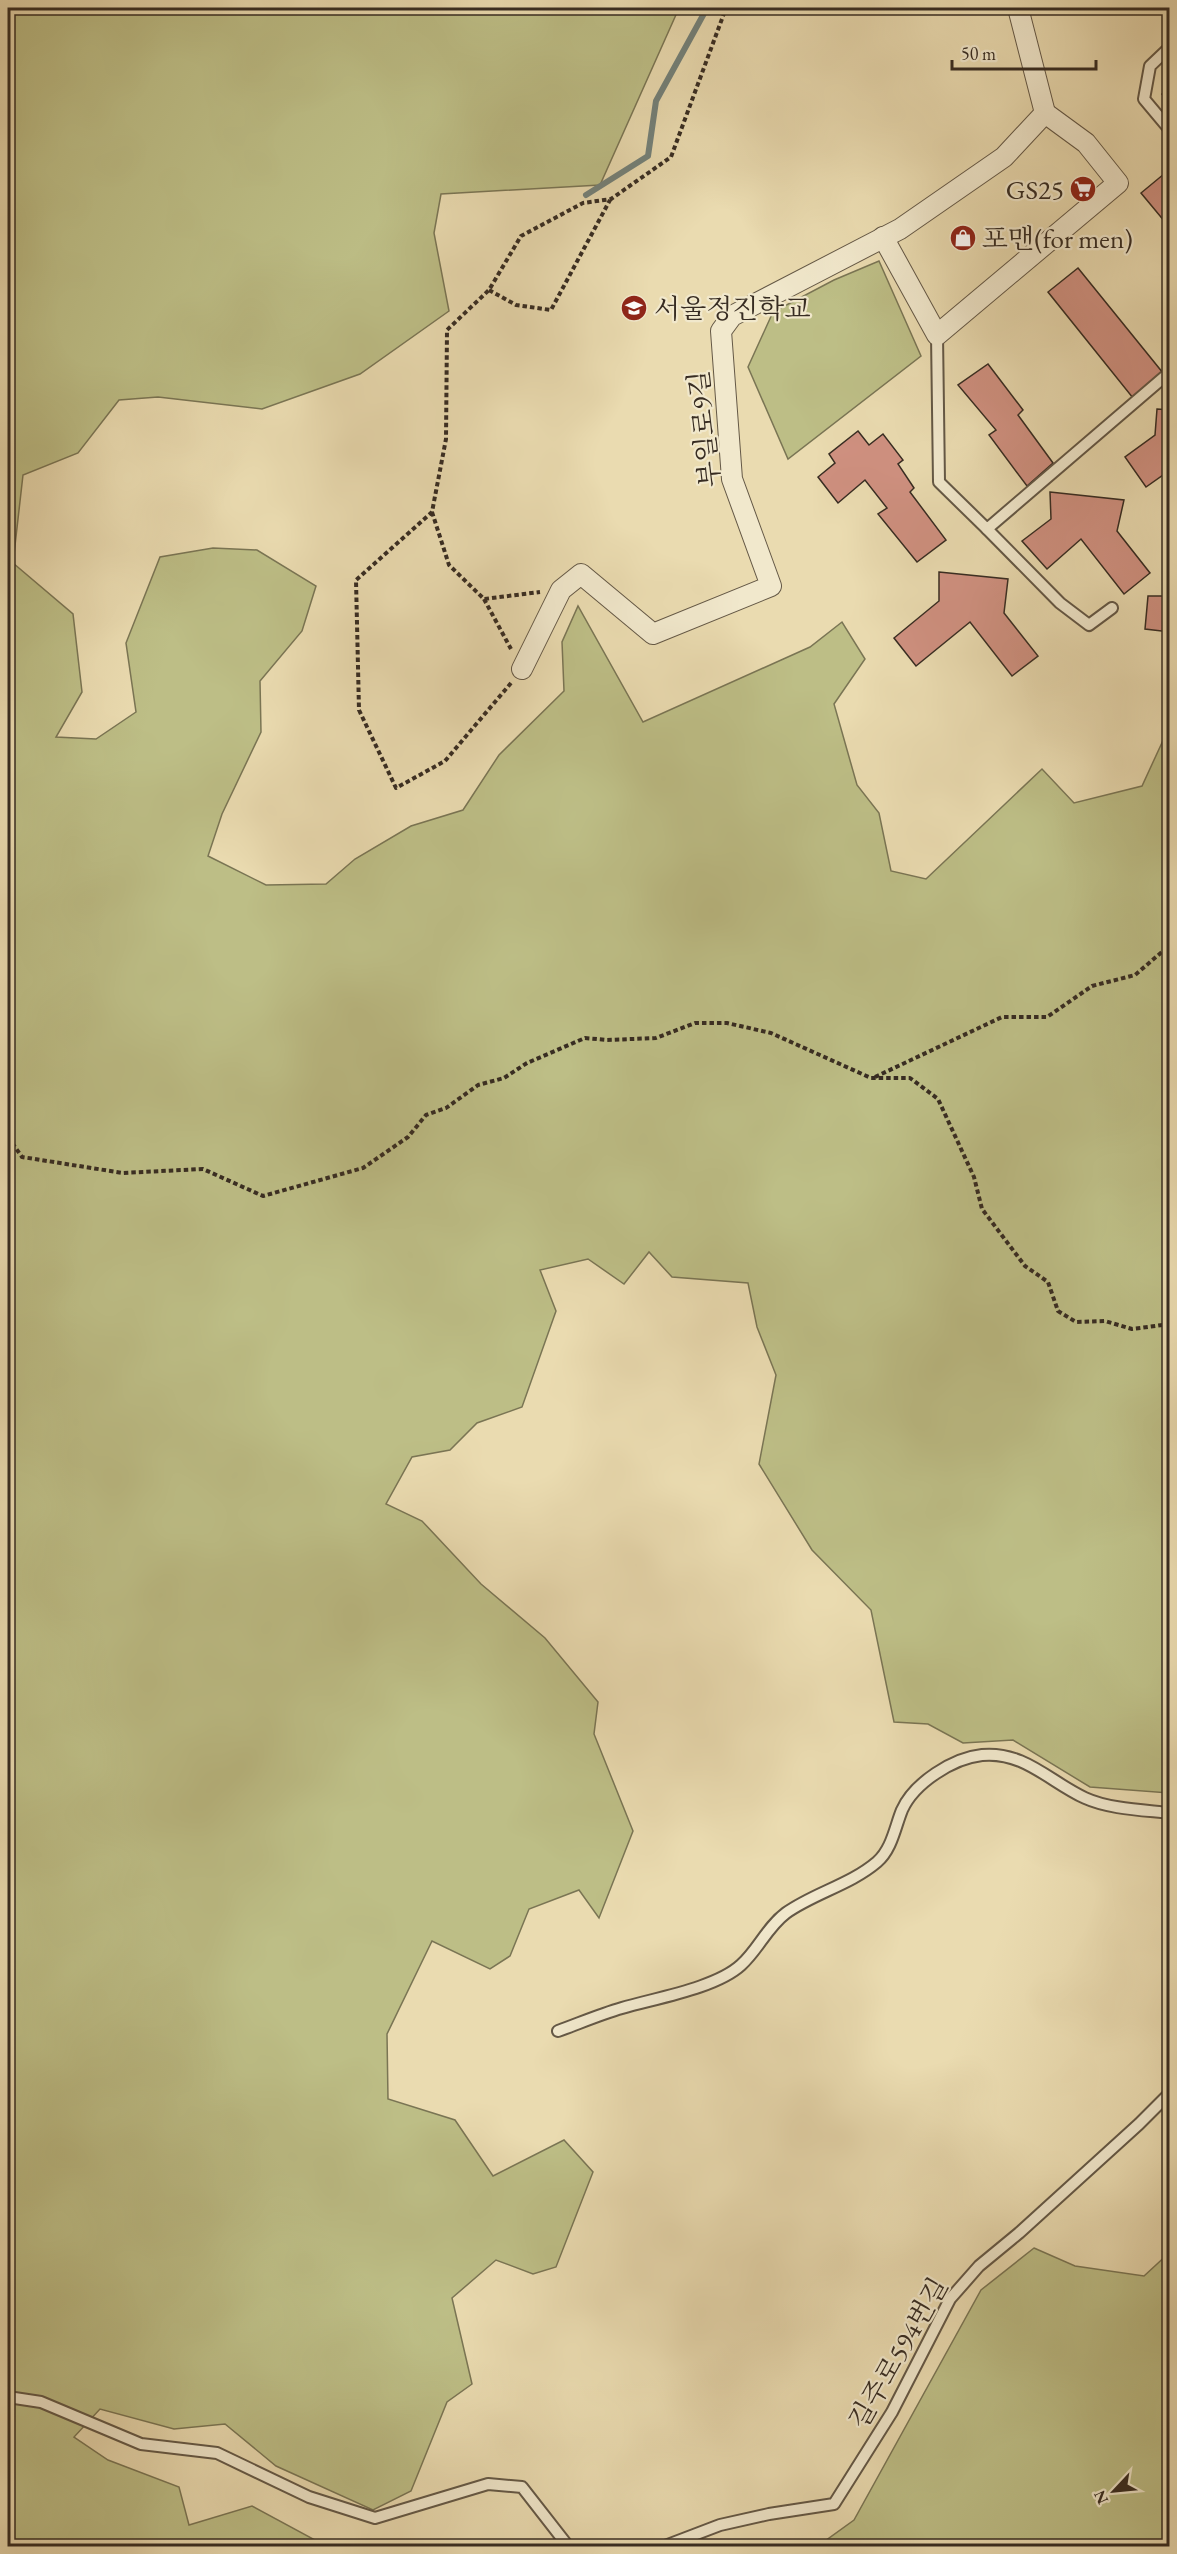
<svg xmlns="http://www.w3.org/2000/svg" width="1177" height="2554" font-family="'EB Garamond','Noto Serif KR',serif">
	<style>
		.green { fill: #bdbe86; stroke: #7a7554; stroke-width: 1.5 }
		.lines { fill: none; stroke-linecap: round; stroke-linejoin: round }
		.stream { stroke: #73817a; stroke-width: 6 }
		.building { fill: #d09181; stroke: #372c22; stroke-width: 1.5 }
		.lane-casing { stroke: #645846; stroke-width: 14 }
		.street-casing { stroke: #645846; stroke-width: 22 }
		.path { stroke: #372c22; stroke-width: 4; stroke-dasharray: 4.5 3; stroke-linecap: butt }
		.lane { stroke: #f1e8cc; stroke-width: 10 }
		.street { stroke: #f1e8cc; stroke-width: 20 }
		.labels { text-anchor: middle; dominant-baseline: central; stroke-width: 4.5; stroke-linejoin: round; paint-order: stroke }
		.poi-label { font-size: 27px; fill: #372c22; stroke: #f1e8cc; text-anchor: start }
		.street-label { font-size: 27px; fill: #372c22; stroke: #f1e8cc }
	</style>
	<rect width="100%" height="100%" fill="#eadbb0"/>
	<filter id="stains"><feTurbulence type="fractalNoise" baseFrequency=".00333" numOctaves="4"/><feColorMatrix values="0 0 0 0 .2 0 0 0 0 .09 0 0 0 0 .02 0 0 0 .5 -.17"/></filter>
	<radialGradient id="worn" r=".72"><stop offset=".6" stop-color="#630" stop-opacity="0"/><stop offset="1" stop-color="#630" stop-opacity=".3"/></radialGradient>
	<!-- green -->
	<g class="green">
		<polygon points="8,8 679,8 600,185 441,194 434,233 449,311 360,374 262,409 158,397 119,400 78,453 23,475 13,563 73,614 82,692 56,737 96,739 136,712 126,643 160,557 213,548 257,550 316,586 302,631 260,681 261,732 222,814 208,856 266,885 326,884 355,859 411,826 463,810 499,755 564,691 562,642 578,606 643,722 810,647 842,622 865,659 834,704 857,785 879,813 891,871 926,879 1042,769 1074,803 1142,786 1166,734 1169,732 1169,1793 1090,1787 1013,1740 963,1743 928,1724 894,1722 871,1610 812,1550 759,1464 776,1375 757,1327 748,1283 672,1277 649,1252 624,1284 588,1259 540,1270 556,1311 522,1407 477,1423 450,1450 412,1457 386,1504 422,1521 481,1584 545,1638 598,1702 594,1734 633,1831 599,1918 579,1890 529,1909 510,1956 490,1969 432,1941 387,2034 388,2099 455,2120 493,2176 564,2140 593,2172 556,2267 533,2274 496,2260 452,2298 472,2384 447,2402 411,2491 373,2510 276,2466 225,2424 174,2429 100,2409 74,2437 108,2460 179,2487 189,2525 252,2506 326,2546 8,2546"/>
		<polygon points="879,261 921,356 788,459 748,367 773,312 834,280"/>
		<polygon points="1034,2248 1075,2266 1144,2276 1169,2253 1169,2546 818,2546 854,2520 981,2290"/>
	</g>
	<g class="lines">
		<!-- stream -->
		<polyline class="stream" points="586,195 648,156 656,101 707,8"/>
	</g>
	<!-- building -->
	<g class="building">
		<polygon points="1170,88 1170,103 1162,94"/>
		<polygon points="1170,169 1170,228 1141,193"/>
		<polygon points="1078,268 1163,373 1133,398 1048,292"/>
		<polygon points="988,364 1023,410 1018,415 1053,463 1027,486 989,435 996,430 958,385"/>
		<polygon points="1157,409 1170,410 1170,470 1146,487 1125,457 1155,435"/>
		<polygon points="858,431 869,445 883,434 903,460 898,464 914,488 910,492 946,540 917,562 878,514 887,508 865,480 838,503 818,477 835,463 829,454"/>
		<polygon points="1050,492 1124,500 1117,531 1150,573 1124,594 1081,539 1047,569 1022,541 1051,519"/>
		<polygon points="939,572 1008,579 1004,613 1038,656 1012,676 970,622 916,666 894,638 939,601"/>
		<polygon points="1148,596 1170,596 1170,632 1145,629"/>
	</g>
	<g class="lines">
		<defs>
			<g id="lane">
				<polyline points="1170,47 1150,66 1144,99 1170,130"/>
				<polyline points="937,335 939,482 987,529 1170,372"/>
				<polyline points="987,529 1060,603 1089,625 1112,608"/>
				<path d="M558,2031C580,2023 601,2014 622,2008C656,1998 716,1988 741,1965C758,1950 767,1927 786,1913C814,1893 850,1885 877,1862C892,1849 895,1827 902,1810C914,1783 953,1758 982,1755C1024,1751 1050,1782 1085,1798C1109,1809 1143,1810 1170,1813"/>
				<polyline points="8,2397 41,2402 141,2444 217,2453 309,2497 375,2518 488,2484 522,2487 568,2546"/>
				<polyline points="665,2546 720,2525 769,2514 834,2504 892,2412 950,2299 979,2266 1019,2233 1139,2124 1170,2093"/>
			</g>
			<g id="street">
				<polyline points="883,237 937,335 1118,183 1086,143 1045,113"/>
				<polyline points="522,669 561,590 581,574 653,634 771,586 732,479 721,331 732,316 900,229 1004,157 1045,113 1018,8"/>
			</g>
		</defs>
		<!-- lane casing -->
		<use href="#lane" class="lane-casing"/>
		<!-- street casing -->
		<use href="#street" class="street-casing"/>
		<!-- path -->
		<g class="path">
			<polyline points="489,290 516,305 551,310 610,200"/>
			<polyline points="432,512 449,565 484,599 540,592"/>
			<polyline points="484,599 511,649"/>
			<polyline points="511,683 445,761 396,788 359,710 356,580 432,512 446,439 447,330 489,290 521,236 583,203 611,199 671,157 726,8"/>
			<polyline points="875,1077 1002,1017 1047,1017 1092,986 1135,975 1170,945"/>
			<polyline points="8,1137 22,1157 123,1173 203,1169 263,1196 363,1168 408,1137 426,1115 446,1108 478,1085 504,1078 527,1063 585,1038 607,1040 656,1038 695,1023 727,1023 771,1033 871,1078 910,1078 938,1099 974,1177 982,1209 1025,1266 1048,1282 1058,1311 1076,1322 1105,1321 1132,1329 1170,1324"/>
		</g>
		<!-- lane -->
		<use href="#lane" class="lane"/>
		<!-- street -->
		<use href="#street" class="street"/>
	</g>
	<!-- icons -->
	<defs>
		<symbol id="supermarket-disc" viewBox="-11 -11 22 22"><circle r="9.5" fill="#8f2418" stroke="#f1e8cc"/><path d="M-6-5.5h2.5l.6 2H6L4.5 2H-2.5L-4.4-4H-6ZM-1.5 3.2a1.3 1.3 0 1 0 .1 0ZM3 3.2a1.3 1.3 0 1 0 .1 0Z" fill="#fff"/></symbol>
		<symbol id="shop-disc" viewBox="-11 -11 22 22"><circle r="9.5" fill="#8f2418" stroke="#f1e8cc"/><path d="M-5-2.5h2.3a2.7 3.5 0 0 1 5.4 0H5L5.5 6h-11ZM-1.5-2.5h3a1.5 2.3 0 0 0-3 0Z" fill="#fff"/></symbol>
		<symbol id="school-disc" viewBox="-11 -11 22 22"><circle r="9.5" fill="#8f2418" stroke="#f1e8cc"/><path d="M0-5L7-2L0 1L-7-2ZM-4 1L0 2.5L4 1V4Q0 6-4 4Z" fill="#fff"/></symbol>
	</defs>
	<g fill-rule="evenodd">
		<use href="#supermarket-disc" x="1068" y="174" width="30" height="30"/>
		<use href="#shop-disc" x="948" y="223" width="30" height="30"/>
		<use href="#school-disc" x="619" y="293" width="30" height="30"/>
	</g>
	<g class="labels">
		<!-- poi labels -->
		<g class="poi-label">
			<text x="1064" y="189" text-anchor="end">GS25</text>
			<text x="982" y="238">포맨(for men)</text>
			<text x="654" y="308">서울정진학교</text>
		</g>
		<!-- street labels -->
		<g class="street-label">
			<text transform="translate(704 429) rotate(-96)">부일로9길</text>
			<text transform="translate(898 2353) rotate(-60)">길주로594번길</text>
		</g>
	</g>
	<!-- margin -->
	<rect width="1177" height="2554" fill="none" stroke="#eadbb0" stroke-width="30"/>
	<rect x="9" y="9" width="1159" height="2536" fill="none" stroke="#372c22" stroke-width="3"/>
	<rect x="15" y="15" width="1147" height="2524" fill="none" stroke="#372c22" stroke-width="1.5"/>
	<!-- north arrow -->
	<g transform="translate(1114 2491) rotate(244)" stroke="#f1e8cc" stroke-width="4.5" paint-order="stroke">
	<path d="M0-4.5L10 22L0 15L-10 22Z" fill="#372c22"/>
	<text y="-9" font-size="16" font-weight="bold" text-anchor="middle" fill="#372c22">N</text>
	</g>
	<!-- scale -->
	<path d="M952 60v9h144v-9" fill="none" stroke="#372c22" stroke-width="3"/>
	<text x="961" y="60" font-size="18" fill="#372c22" stroke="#f1e8cc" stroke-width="4.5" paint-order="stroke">50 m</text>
	<rect width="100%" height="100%" filter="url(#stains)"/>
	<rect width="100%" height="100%" fill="url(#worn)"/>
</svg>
